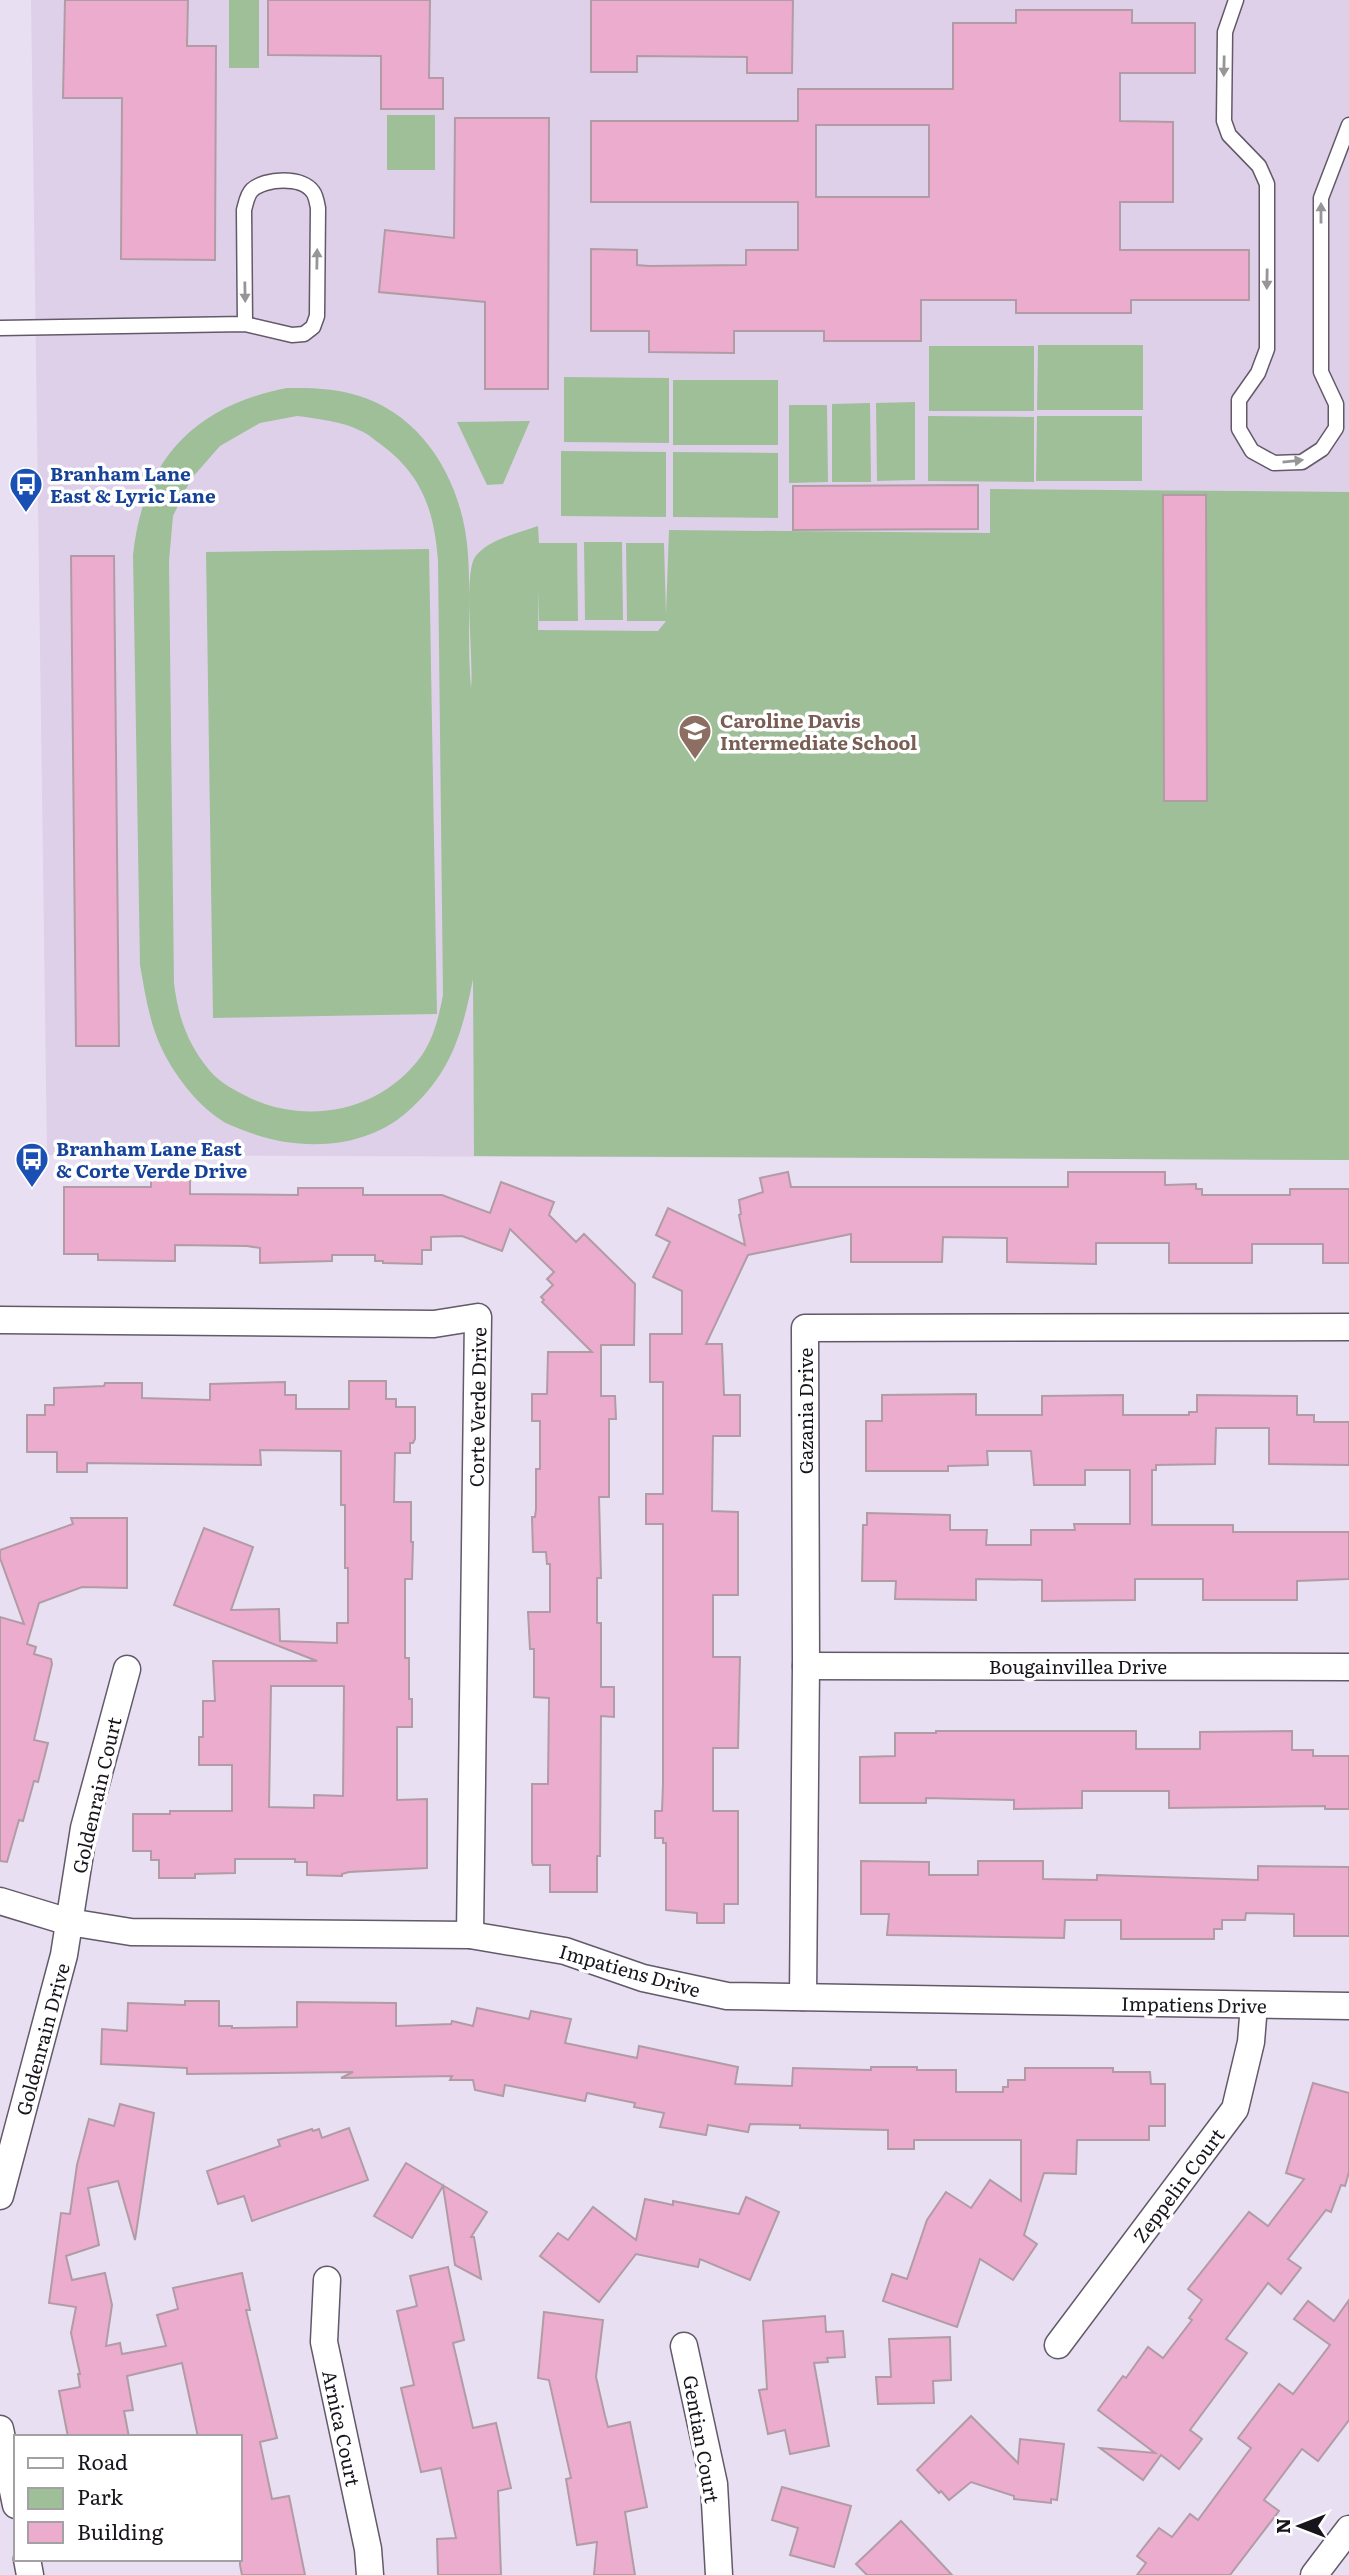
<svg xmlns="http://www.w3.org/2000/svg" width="1349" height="2575" font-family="Literata,serif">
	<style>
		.built { fill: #ded0e9 }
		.green { fill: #9fbf99; fill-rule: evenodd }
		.building { fill: #ecaccd; stroke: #b19ca6; stroke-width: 2; fill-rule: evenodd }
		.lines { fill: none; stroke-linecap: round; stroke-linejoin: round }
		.lane-casing { stroke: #625969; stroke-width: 17 }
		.street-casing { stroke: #625969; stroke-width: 29 }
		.lane { stroke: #fff; stroke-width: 14 }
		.street { stroke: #fff; stroke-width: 26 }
		.oneway { fill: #979598 }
		.labels { text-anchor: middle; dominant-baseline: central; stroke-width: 7; stroke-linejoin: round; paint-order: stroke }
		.transit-label { font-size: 19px; font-weight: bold; fill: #164399; stroke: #fff; text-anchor: start }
		.education-label { font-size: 19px; font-weight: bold; fill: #785e54; stroke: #fff; text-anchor: start }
		.street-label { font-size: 19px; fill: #18141b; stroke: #fff }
	</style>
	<rect width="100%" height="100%" fill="#e9dff2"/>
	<!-- built -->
	<polygon class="built" points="31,0 1349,0 1349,1160 47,1155"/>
	<!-- green -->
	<g class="green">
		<rect x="229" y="0" width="30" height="68"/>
		<rect x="387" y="115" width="48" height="55"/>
		<polygon points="1038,345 1143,345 1143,410 1037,410"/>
		<rect x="929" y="346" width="105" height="65"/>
		<polygon points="564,377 669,378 669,443 564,442"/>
		<rect x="673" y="380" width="105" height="65"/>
		<path d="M287,388C311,388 333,388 356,395C426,415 464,486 468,555C471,599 467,644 471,688C474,662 463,575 475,557C488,539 519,533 538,526L539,543H577L578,621H539V590L538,630L658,631L666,621H627L626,543H664L666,614L669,530L990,533V489L1349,492V1160L474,1156L473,979C462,1034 451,1074 406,1113C360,1152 293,1151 240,1129C234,1126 226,1124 221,1120C196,1104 173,1073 161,1047C149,1021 145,993 140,965L133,555C143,460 194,406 287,388ZM297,416C319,419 341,421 361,431C367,433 373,439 379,443C422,474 434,510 438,560L443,995C439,1016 434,1037 422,1055C383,1110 310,1126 250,1098C236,1091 220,1083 210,1071C188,1045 178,1017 174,983L169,561L173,516L191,479L220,446L260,423Z"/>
		<polygon points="915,402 915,480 877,481 876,403"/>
		<polygon points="870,403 871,482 832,482 832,404"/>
		<polygon points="789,405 827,405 828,482 789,483"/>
		<polygon points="928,416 1034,417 1034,482 928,481"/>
		<polygon points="1037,416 1142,416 1142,481 1036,481"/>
		<polygon points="530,421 503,484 487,485 457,422"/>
		<polygon points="561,451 666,452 666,517 561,516"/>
		<polygon points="673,452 778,453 778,518 673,517"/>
		<polygon points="584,542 622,542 623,620 585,620"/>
		<polygon points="429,549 437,1014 213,1018 206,552"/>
	</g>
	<!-- building -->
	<g class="building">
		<polygon points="65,0 188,0 187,46 216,46 215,260 121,259 122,98 63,98"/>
		<polygon points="268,0 430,0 429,78 443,78 443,109 381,109 381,56 268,55"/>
		<polygon points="591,0 793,0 792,73 747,73 747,57 637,56 637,72 591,72"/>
		<path d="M1016,10H1132V23H1195V73H1120V121L1173,122V202H1120V250H1249V300H1131V313H1016V300H921V341H824V331H734V353L649,352V331H591V249L637,250V265L649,266L746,265V250H798V202H591V121H798V89H953V23H1016ZM816,125H929V197H816Z"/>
		<polygon points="455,118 549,118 548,389 485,389 485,302 379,292 385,230 454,238"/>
		<polygon points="978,485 978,529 793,530 793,486"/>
		<polygon points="1163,495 1206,495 1207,801 1164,801"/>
		<polygon points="71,556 114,556 119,1046 76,1046"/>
		<polygon points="788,1172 791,1187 1068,1187 1068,1172 1165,1172 1165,1185 1196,1184 1196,1189 1202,1189 1202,1195 1290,1195 1290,1189 1349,1189 1349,1263 1323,1263 1323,1244 1252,1244 1252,1263 1169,1263 1169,1243 1096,1243 1096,1264 1007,1262 1007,1238 943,1237 942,1262 851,1262 851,1234 748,1255 706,1344 722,1344 724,1395 740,1395 740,1436 713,1436 712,1511 738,1512 738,1595 713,1595 713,1657 740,1657 738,1748 713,1748 713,1811 738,1811 738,1904 724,1904 724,1923 697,1923 697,1913 666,1910 666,1843 663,1843 663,1838 655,1838 655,1811 662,1811 663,1784 663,1524 646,1524 646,1494 663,1494 663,1382 650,1382 650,1334 682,1334 682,1291 653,1277 670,1242 656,1235 668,1208 745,1245 739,1215 741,1214 739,1200 763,1192 760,1178"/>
		<polygon points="151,1179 190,1179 190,1194 298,1195 298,1188 363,1188 363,1195 442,1195 490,1213 501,1182 554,1202 549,1215 576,1242 584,1234 635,1284 634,1345 601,1345 601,1396 615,1396 616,1419 609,1419 609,1497 599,1497 601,1578 597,1578 597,1623 601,1623 601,1687 614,1687 614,1717 601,1716 600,1856 597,1856 597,1892 550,1892 550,1865 533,1865 532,1862 532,1784 548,1784 549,1698 534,1697 534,1649 530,1649 528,1612 550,1612 550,1564 547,1564 546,1552 533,1552 532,1517 535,1517 536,1509 536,1469 540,1469 540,1421 532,1421 532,1394 547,1394 548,1352 592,1352 542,1302 544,1300 541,1297 553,1285 547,1279 554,1272 510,1229 502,1251 462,1236 431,1237 431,1250 422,1250 422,1264 383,1263 383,1261 375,1261 375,1255 332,1255 332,1261 260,1263 260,1248 247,1246 175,1245 175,1261 98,1260 98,1254 64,1254 64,1187 151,1187"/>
		<path d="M349,1381H386V1399H396V1407H415V1439L413,1443H410V1453H395L394,1502H411V1542H413L412,1579H405V1658H409V1699H412V1727H397V1800L427,1799V1868L349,1872L342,1874V1876L307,1875V1862H295V1859H235V1873L195,1874V1878H159V1860H151V1851H133V1814H170V1811H232V1765H199V1737H203V1701H215L213,1661H317L174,1605L204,1528L253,1547L231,1610L279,1609L280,1641L337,1643V1623H348V1568H345V1505H341V1451L260,1450L261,1465L87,1463V1472H57V1452H27V1415H45V1405H54V1388L104,1386L105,1383H142V1398L210,1400V1384L285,1382V1395H296V1409H349ZM271,1686H344L343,1796L314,1795V1808L269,1807Z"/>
		<polygon points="976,1394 976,1415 1042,1415 1042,1396 1123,1395 1123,1415 1189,1415 1189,1412 1197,1412 1197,1395 1297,1396 1297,1415 1314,1415 1314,1422 1349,1422 1349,1465 1269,1464 1269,1428 1216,1428 1215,1464 1156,1465 1156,1470 1152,1470 1152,1525 1233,1525 1233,1532 1349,1532 1349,1579 1297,1581 1297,1600 1203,1600 1203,1579 1135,1579 1135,1600 1042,1601 1042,1580 976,1579 976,1600 895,1599 896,1581 862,1581 863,1525 867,1525 867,1513 950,1515 950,1530 987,1530 986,1545 1031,1545 1031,1530 1075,1530 1074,1524 1130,1524 1130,1470 1085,1470 1085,1485 1034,1485 1031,1451 987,1451 988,1465 948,1466 948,1471 866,1471 866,1421 882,1421 882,1395"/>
		<polygon points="71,1518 127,1518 127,1588 82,1587 39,1603 27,1644 36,1647 34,1654 51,1659 52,1664 34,1740 48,1743 38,1782 34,1781 23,1821 19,1820 7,1862 0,1861 0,1617 24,1624 0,1558 0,1550 73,1524"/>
		<polygon points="936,1731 1136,1731 1136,1749 1200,1749 1200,1732 1292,1731 1292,1750 1313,1750 1313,1756 1349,1756 1349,1809 1325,1809 1325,1806 1169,1808 1169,1791 1082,1791 1082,1808 1014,1809 1014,1800 926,1798 926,1803 860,1803 860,1757 895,1756 895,1733 936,1733"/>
		<polygon points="861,1861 929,1862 929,1875 978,1875 978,1861 1043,1861 1043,1879 1097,1880 1097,1875 1258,1880 1258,1866 1349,1867 1349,1936 1294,1936 1294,1914 1246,1913 1245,1920 1222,1920 1222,1929 1214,1929 1214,1939 1121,1939 1121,1920 1065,1920 1064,1938 887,1935 889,1914 861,1914"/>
		<polygon points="185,2001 219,2001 219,2026 232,2026 232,2028 297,2027 297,2002 396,2003 396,2026 451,2024 452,2021 473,2026 477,2008 529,2019 531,2011 571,2019 565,2043 637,2058 639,2046 738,2067 735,2084 792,2086 793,2068 871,2070 871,2067 917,2067 917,2070 956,2070 956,2092 1003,2092 1003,2087 1008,2087 1008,2080 1025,2080 1025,2068 1113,2068 1113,2072 1150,2072 1151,2084 1165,2084 1165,2126 1149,2126 1149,2140 1077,2140 1076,2174 1044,2173 1024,2235 1037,2244 1013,2280 980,2259 957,2327 883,2301 892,2274 907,2279 927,2220 946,2192 971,2208 990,2180 1021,2201 1021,2140 914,2140 914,2149 888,2149 888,2130 800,2128 800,2125 750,2124 748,2132 708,2125 706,2135 660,2127 664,2113 634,2107 635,2103 587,2093 585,2101 505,2085 503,2096 475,2090 473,2080 450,2080 452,2076 341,2078 353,2072 187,2074 187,2068 101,2064 102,2029 127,2031 128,2003 185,2005"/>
		<polygon points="1313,2083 1349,2093 1349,2172 1345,2186 1341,2185 1331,2212 1326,2210 1288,2259 1301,2268 1281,2294 1268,2283 1226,2339 1247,2353 1190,2430 1202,2439 1179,2469 1161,2455 1143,2480 1100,2448 1155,2453 1098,2410 1123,2376 1126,2378 1148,2347 1163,2358 1192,2320 1189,2318 1202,2300 1188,2289 1249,2212 1268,2226 1304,2179 1286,2173"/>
		<polygon points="120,2104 154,2113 135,2240 118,2181 88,2188 99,2245 66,2256 72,2280 105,2273 112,2305 106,2346 120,2343 122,2354 166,2346 157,2315 178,2309 173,2288 242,2273 250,2310 246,2310 277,2438 260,2442 272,2499 289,2496 305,2575 242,2575 240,2565 240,2437 198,2437 182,2363 127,2376 133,2410 124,2411 129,2437 68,2437 59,2391 80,2387 78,2374 80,2374 71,2333 76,2307 49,2303 61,2213 70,2214 77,2165 89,2119 114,2126"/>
		<polygon points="349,2128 368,2180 252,2221 244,2196 218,2204 207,2171 280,2146 278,2140 312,2129 313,2131 319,2129 322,2138"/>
		<polygon points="406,2163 487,2212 471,2237 474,2237 481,2279 455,2265 443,2186 412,2238 374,2216"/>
		<polygon points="746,2197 779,2212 750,2280 700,2259 698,2267 636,2254 599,2302 540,2256 558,2233 568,2240 593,2207 636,2240 645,2199 673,2205 673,2201 739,2214"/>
		<polygon points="448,2267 464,2340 453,2343 473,2428 496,2423 511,2488 498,2491 501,2575 438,2575 437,2539 456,2538 441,2468 421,2472 401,2388 414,2385 397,2311 417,2306 410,2276"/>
		<polygon points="1349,2300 1349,2420 1318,2461 1302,2449 1264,2500 1279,2511 1230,2575 1137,2575 1146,2563 1137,2556 1159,2528 1172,2537 1190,2514 1198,2520 1251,2448 1238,2438 1279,2384 1293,2394 1330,2345 1294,2319 1308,2301 1334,2321"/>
		<polygon points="544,2312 603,2320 596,2377 605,2416 608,2427 630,2422 647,2507 625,2512 635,2575 594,2575 597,2542 577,2545 566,2479 571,2478 549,2380 538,2378"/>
		<polygon points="825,2316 826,2332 843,2331 845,2357 827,2358 828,2362 814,2363 829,2446 790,2454 785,2430 768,2434 759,2390 767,2389 763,2321"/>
		<polygon points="950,2337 951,2380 933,2381 934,2403 878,2404 876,2377 891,2377 889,2339"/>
		<polygon points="971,2416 1018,2463 1020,2439 1064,2444 1057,2500 1051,2499 1051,2503 1014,2499 1014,2496 971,2482 949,2500 941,2491 939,2493 917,2470"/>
		<polygon points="782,2487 851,2506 834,2567 790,2555 798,2528 772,2520"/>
		<polygon points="901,2521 924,2545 952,2575 867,2575 856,2564"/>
	</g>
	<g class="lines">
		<defs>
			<g id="lane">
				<polyline points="1236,0 1225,32 1224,121 1229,135 1259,166 1267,184 1267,349 1258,373 1239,400 1239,429 1252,451 1274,463 1302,462 1322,449 1336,428 1336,404 1321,372 1321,198 1349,125"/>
				<path d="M0,328L245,324L292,335L304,334L313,327L317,316L318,208C317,203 316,196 313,192C302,176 265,178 252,190C247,195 246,203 244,210L245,324"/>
			</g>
			<g id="street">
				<polyline points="0,1320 434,1324 478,1317 470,1935"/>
				<polyline points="806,1666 1349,1667"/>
				<polyline points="0,1901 69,1922 131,1932 470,1935 565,1951 643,1978 727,1996 1349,2006"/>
				<polyline points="803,1997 806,1666 805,1328 1349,1327"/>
				<polyline points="0,2196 64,1955 84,1828 127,1669"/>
				<polyline points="327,2280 324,2342 368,2549 370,2575"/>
				<polyline points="1058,2345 1235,2109 1251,2042 1254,2005"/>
				<polyline points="684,2346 714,2484 719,2575"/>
				<polyline points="0,2429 16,2505"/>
				<polyline points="27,2559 30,2575"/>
				<polyline points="1314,2575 1349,2529"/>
			</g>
		</defs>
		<!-- lane casing -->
		<use href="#lane" class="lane-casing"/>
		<!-- street casing -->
		<use href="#street" class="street-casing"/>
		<!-- lane -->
		<use href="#lane" class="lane"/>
		<!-- street -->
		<use href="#street" class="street"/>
	</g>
	<!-- one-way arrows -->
	<defs><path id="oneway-solid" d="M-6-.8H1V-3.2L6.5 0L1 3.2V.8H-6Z" transform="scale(1.75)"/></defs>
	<g class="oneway">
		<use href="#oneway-solid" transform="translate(1224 66) rotate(91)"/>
		<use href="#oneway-solid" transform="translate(1321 213) rotate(-90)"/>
		<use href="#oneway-solid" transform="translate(317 259) rotate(-89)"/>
		<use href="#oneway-solid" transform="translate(1267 279) rotate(91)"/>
		<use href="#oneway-solid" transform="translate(245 292) rotate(89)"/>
		<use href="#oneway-solid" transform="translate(1293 461) rotate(-6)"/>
	</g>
	<!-- icons -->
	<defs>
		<symbol id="bus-pin" viewBox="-11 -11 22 30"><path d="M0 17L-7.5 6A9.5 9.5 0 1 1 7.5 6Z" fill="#1a4fb4" stroke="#fff"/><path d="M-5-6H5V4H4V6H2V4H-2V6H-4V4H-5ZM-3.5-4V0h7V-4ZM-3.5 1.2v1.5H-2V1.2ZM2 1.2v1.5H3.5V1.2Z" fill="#fff"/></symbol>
		<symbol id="school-pin" viewBox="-11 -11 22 30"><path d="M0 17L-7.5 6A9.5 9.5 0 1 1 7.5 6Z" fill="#8d6e63" stroke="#fff"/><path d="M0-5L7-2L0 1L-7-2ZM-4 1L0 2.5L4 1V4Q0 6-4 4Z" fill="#fff"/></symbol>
	</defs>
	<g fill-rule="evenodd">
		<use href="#bus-pin" x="7" y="465" width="38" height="52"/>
		<use href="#school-pin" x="676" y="712" width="38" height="52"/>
		<use href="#bus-pin" x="13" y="1140" width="38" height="52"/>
	</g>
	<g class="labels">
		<!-- transit labels -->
		<g class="transit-label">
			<text x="50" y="473">Branham Lane<tspan x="50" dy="22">East &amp; Lyric Lane</tspan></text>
			<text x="56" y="1148">Branham Lane East<tspan x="56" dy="22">&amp; Corte Verde Drive</tspan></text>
		</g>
		<!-- education labels -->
		<g class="education-label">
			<text x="720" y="720">Caroline Davis<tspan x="720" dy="22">Intermediate School</tspan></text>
		</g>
		<!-- street labels -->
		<g class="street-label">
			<text transform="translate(477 1407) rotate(-89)">Corte Verde Drive</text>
			<text transform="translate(805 1411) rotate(-90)">Gazania Drive</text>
			<text x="1078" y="1666">Bougainvillea Drive</text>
			<text transform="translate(96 1795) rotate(-77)">Goldenrain Court</text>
			<text transform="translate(630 1970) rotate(16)">Impatiens Drive</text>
			<text transform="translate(1194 2004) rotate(1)">Impatiens Drive</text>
			<text transform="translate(42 2039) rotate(-75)">Goldenrain Drive</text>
			<text transform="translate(1178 2185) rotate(-53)">Zeppelin Court</text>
			<text transform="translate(342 2428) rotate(78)">Arnica Court</text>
			<text transform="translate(702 2439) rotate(80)">Gentian Court</text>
		</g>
	</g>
	<!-- legend -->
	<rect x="14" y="2435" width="228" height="126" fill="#ffffff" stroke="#a3a1a4" stroke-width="2"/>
	<rect x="28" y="2458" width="35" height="10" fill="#ffffff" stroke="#a3a1a4" stroke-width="2"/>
	<text x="77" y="2470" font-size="21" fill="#18141b">Road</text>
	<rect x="28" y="2488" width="35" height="21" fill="#9fbf99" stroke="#a3a1a4" stroke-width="2"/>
	<text x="77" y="2505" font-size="21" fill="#18141b">Park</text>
	<rect x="28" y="2522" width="35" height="21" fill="#ecaccd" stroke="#a3a1a4" stroke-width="2"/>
	<text x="77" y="2540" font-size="21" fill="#18141b">Building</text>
	<!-- north arrow -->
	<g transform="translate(1300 2526) rotate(270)" stroke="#ffffff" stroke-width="5" paint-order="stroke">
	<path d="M0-5L12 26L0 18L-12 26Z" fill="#18141b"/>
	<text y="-10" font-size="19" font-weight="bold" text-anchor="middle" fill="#18141b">N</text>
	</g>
</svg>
